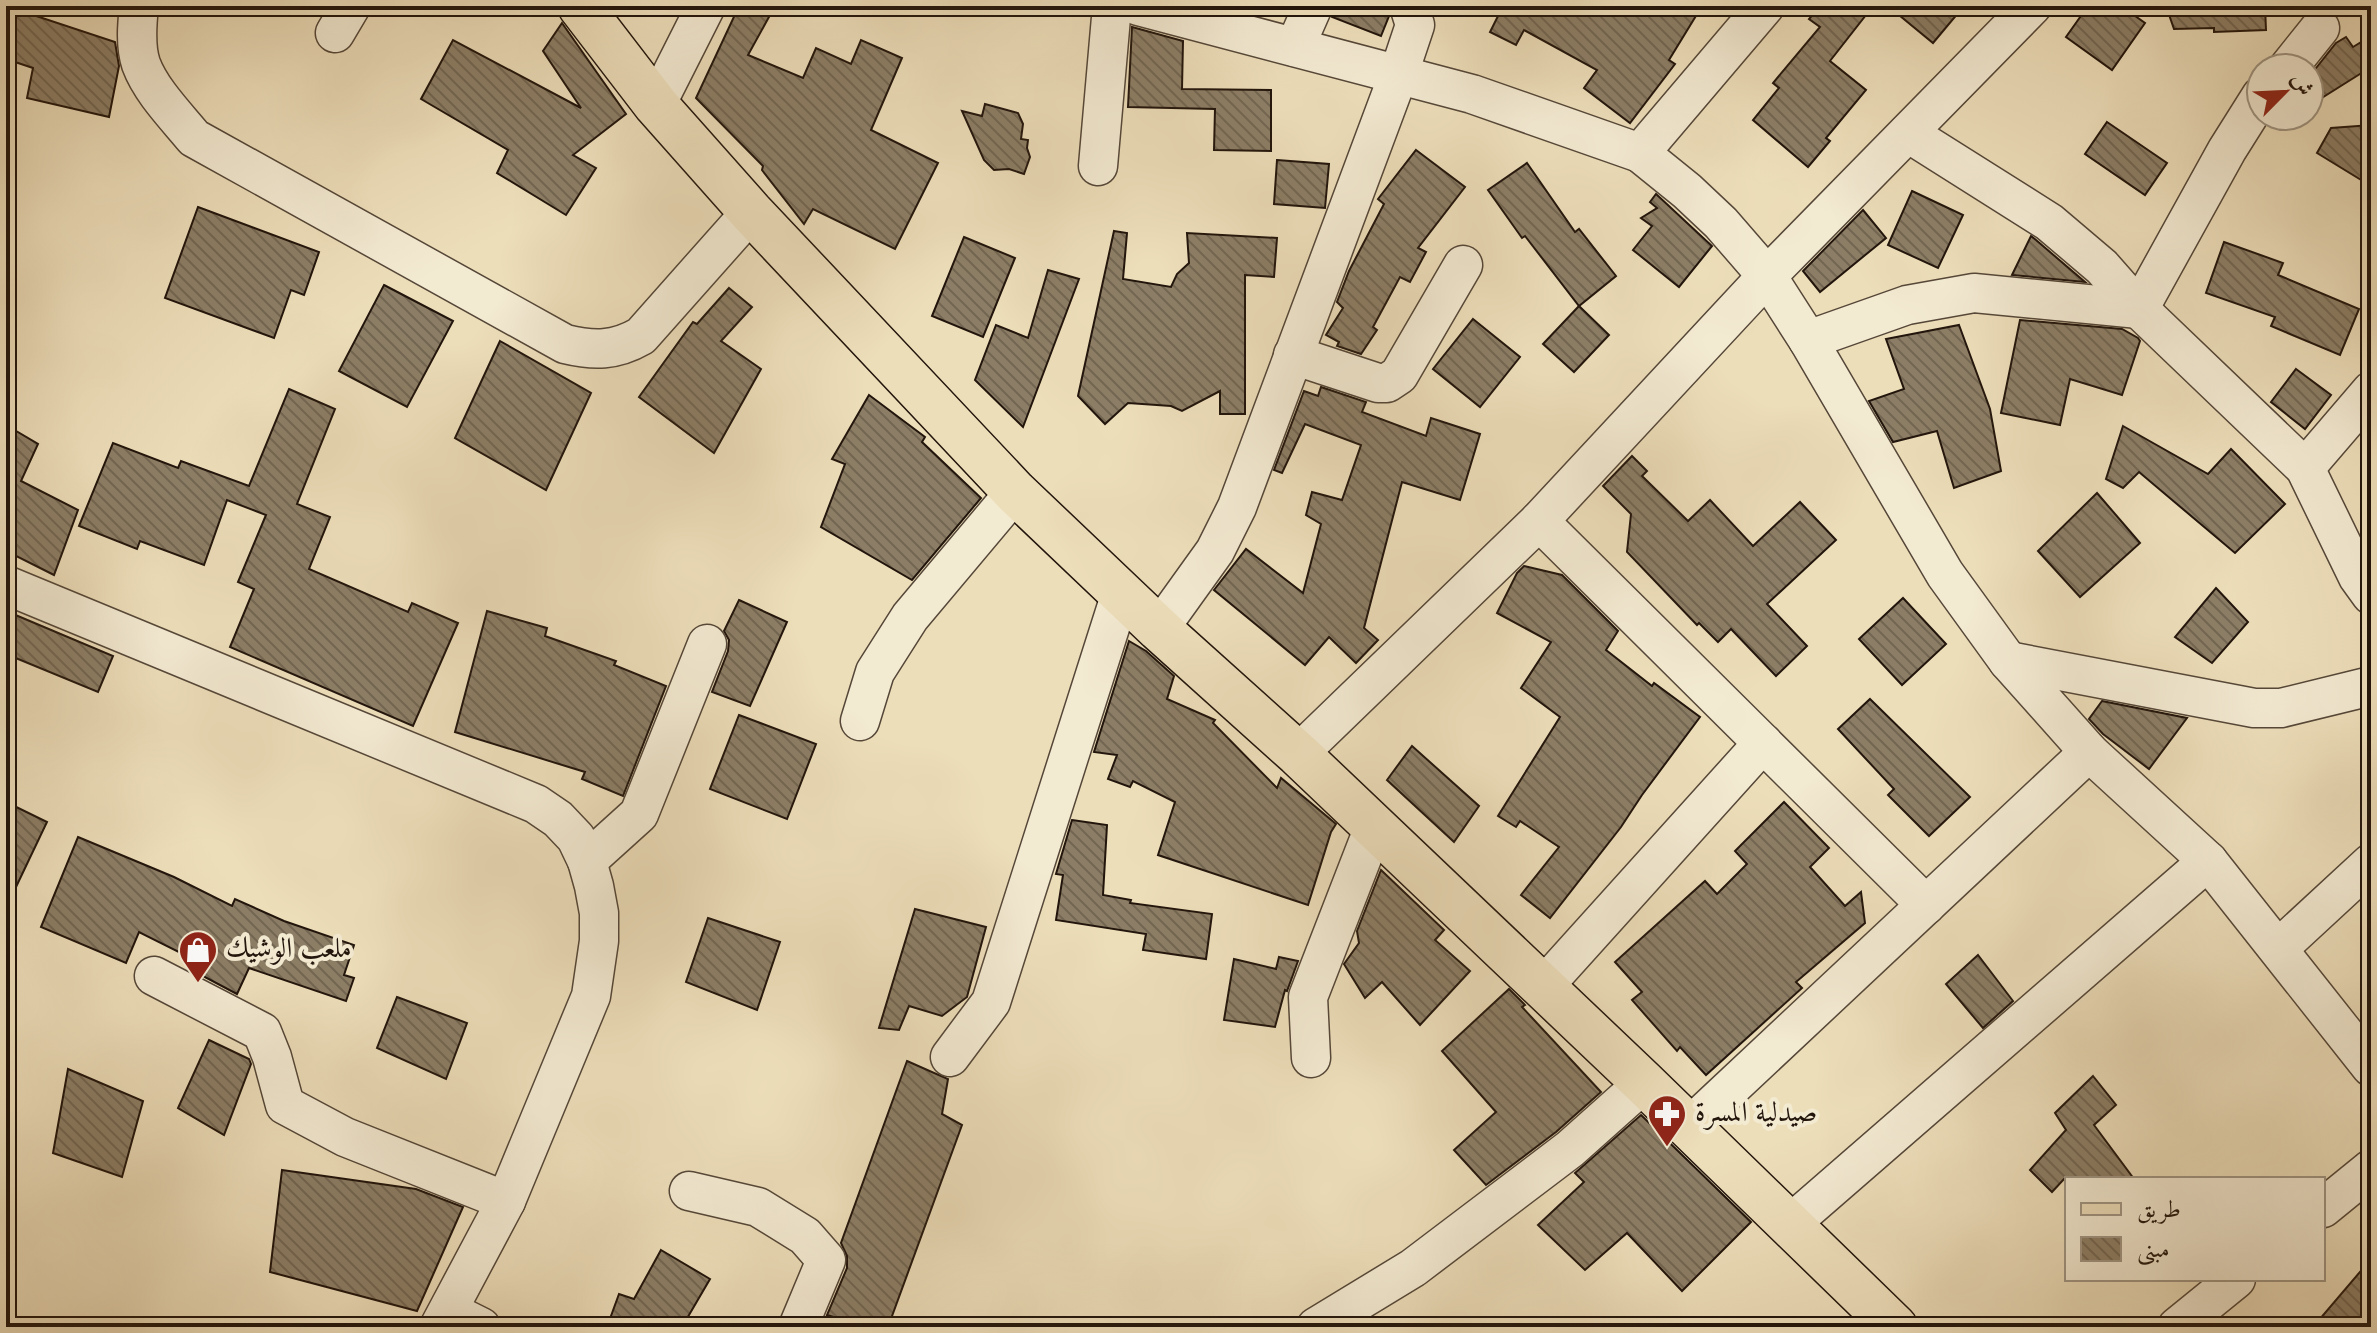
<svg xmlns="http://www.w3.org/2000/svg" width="2377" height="1333" font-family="'Old Standard TT',Amiri,serif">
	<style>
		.building { fill: url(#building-back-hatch); stroke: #22150c; stroke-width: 2 }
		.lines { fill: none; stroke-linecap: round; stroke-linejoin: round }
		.minor-casing { stroke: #554738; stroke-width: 41 }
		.major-casing { stroke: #22150c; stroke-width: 47 }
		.minor { stroke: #f3ead2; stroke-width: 38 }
		.major { stroke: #eddeba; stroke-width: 44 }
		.labels { text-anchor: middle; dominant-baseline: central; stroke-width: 8; stroke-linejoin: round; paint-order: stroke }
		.poi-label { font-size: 28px; fill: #22150c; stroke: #f3ead2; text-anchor: start }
	</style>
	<defs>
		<pattern id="building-back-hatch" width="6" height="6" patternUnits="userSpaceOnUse" patternTransform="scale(2)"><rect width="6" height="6" fill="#8c7e66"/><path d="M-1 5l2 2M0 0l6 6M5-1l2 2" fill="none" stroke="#726652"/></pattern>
	</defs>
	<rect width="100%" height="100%" fill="#eddeba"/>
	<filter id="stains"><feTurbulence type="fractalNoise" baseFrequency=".0025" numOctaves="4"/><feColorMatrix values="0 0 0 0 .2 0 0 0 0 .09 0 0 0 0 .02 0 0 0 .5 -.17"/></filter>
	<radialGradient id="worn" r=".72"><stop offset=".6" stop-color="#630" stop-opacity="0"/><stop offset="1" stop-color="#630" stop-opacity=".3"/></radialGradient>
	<!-- building -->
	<g class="building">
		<polygon points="6,6 115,42 119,66 109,117 27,98 33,68 6,59"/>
		<polygon points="739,6 775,6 748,55 803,78 816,48 851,64 861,40 902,58 871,130 938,163 895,249 813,209 804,224 762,170 763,166 696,98"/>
		<polygon points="1335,6 1388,6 1389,16 1381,36 1332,17"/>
		<polygon points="1503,6 1702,6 1669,60 1675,64 1630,123 1584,88 1597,70 1524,30 1516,45 1490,32"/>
		<polygon points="1820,6 1873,6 1830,61 1866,90 1826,138 1830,141 1808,167 1753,120 1779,88 1773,83 1820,27 1809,19"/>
		<polygon points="1888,6 1964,6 1933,43"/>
		<polygon points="2088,6 2121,6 2145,23 2112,70 2066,37"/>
		<polygon points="2166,6 2265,6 2266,30 2214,32 2214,28 2174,29"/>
		<polygon points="562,23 626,114 573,155 596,168 566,215 497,173 508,150 421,99 453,40 581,108 543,51"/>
		<polygon points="1132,27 1183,41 1182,89 1271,90 1271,151 1214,150 1215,109 1128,107"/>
		<polygon points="2371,36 2371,67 2309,106 2309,77 2336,43 2346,37 2353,47"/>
		<polygon points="985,104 1018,113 1023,124 1021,139 1028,140 1027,148 1030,157 1024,174 1009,169 994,170 984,160 962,111 982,116"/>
		<polygon points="2107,122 2167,163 2145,195 2085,154"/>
		<polygon points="2371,125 2371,186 2317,153 2331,128"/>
		<polygon points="1416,150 1465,187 1418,248 1426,252 1410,282 1400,277 1373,327 1377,330 1361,354 1337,346 1339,342 1326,335 1343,308 1337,302 1349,271 1384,204 1378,199"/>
		<polygon points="1277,160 1329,164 1325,208 1274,204"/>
		<polygon points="1527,163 1575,232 1579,229 1616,276 1579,306 1525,236 1522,238 1488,190"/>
		<polygon points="1912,191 1963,215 1938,268 1888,245"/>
		<polygon points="1656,194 1712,246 1679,287 1633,250 1652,226 1641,218 1657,208 1650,202"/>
		<polygon points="198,207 319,252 304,295 291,290 274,338 165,298"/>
		<polygon points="1863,210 1886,238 1820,292 1803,271"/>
		<polygon points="1114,231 1127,233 1123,279 1171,287 1177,274 1189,263 1187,233 1277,238 1274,277 1245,275 1245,414 1220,414 1220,391 1182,411 1171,406 1128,403 1105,424 1078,396"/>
		<polygon points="2031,236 2036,240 2085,282 2012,275"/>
		<polygon points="964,237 1015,258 983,337 932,316"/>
		<polygon points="2224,242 2283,263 2278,275 2359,309 2340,355 2271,326 2275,317 2206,293"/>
		<polygon points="1048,270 1079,279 1023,427 975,380 996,325 1028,338"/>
		<polygon points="384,285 453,321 407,407 339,371"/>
		<polygon points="729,288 752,307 721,341 761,369 714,453 639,397 693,322 697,324"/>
		<polygon points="1579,306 1609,335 1574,372 1543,344"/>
		<polygon points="1473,319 1520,357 1480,407 1433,369"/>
		<polygon points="2020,320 2122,329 2138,338 2140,341 2122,395 2070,379 2060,425 2001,413"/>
		<polygon points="1959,325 1990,409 2001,471 1954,488 1937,431 1893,442 1869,401 1904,389 1886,339"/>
		<polygon points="500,341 591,393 546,490 455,438"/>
		<polygon points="2296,369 2331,395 2305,429 2271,402"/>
		<polygon points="1321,387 1366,402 1362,412 1426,436 1431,418 1480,434 1460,500 1402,482 1364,628 1378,640 1356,663 1329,637 1305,665 1214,590 1246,549 1303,593 1321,524 1306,515 1312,492 1342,500 1361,445 1305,424 1282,473 1274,470 1304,391 1318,396"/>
		<polygon points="289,389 335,409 297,504 330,517 309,569 408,612 412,603 458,623 413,726 230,647 254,589 238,582 266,515 227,500 204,565 140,541 137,549 79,526 113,443 178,468 181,461 249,486"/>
		<polygon points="869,395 925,437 922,442 981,498 912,580 821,527 845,464 832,459"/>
		<polygon points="6,425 38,444 21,481 78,510 54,575 6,551"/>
		<polygon points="2123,426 2208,474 2231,449 2285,504 2235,553 2139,472 2123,488 2106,479"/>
		<polygon points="1632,456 1647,471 1642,476 1688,521 1710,500 1753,546 1800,502 1836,540 1767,604 1807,646 1776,676 1731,629 1718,642 1699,623 1697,625 1627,552 1631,514 1603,486"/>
		<polygon points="2097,493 2140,543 2080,597 2038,551"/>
		<polygon points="1524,566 1562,575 1618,631 1606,650 1652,686 1654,683 1700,717 1642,795 1621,827 1550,918 1521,895 1559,847 1520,821 1516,827 1498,816 1560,717 1521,688 1551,642 1497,613 1517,573"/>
		<polygon points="2216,588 2248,622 2212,663 2175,637"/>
		<polygon points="1903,598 1946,644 1902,685 1859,639"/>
		<polygon points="739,600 787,622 750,706 712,692 728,651 729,640 724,631"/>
		<polygon points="6,611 113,656 98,692 6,654"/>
		<polygon points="487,611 547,628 545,636 616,661 614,665 666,686 623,796 582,779 585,772 455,732"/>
		<polygon points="1129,641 1146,651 1174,676 1167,699 1215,720 1213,723 1277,788 1281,778 1336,824 1331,832 1308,905 1158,855 1175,802 1133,781 1130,787 1108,779 1117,755 1094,752"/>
		<polygon points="1870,699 1970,797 1929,836 1888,795 1894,789 1838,729"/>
		<polygon points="2102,701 2187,718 2149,769 2103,734 2089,719"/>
		<polygon points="739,715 816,744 787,819 710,789"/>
		<polygon points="1412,746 1479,806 1454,842 1387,780"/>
		<polygon points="6,802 47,822 6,908"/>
		<polygon points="1784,802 1829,848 1810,867 1845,906 1861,892 1865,923 1796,982 1802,988 1706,1075 1680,1047 1677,1051 1632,1000 1642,992 1615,962 1705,881 1717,894 1747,864 1735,851"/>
		<polygon points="1072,820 1107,825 1103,895 1131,900 1130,903 1212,914 1206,959 1143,950 1146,934 1056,920 1063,875 1056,874"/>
		<polygon points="78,837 174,877 232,906 235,899 284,921 354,945 344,975 354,978 346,1001 249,968 237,994 201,975 205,965 139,932 126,963 41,927"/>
		<polygon points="1381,870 1444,930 1435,940 1470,971 1420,1025 1382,982 1365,998 1344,964 1359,943 1357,931"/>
		<polygon points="915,909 986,927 967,997 942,1016 909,1006 899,1030 879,1028"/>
		<polygon points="708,918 780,942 757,1010 686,982"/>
		<polygon points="1978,955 2013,1001 1983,1028 1946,984"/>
		<polygon points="1279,957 1298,961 1287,991 1285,990 1275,1027 1224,1020 1234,959 1276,969"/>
		<polygon points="1509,989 1525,1005 1522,1007 1601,1092 1556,1132 1486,1185 1454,1150 1496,1112 1442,1051"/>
		<polygon points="397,997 467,1023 446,1079 377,1048"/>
		<polygon points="209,1040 249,1059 251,1064 224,1135 178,1108"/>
		<polygon points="907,1061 948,1079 942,1114 962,1125 888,1327 867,1327 827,1315 847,1268 847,1256 841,1243"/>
		<polygon points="68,1069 143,1101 122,1177 53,1153"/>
		<polygon points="2093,1076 2116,1105 2094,1125 2134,1179 2064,1179 2052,1192 2030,1170 2066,1130 2055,1113"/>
		<polygon points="1641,1115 1751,1222 1682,1291 1627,1233 1585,1270 1538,1225 1584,1182 1575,1173"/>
		<polygon points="282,1170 416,1189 463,1207 417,1311 270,1272"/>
		<polygon points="661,1250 710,1279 682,1327 607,1327 619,1294 634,1299"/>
		<polygon points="2371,1259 2371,1327 2313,1327"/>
	</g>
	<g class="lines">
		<defs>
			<g id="minor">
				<path d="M139,6C137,24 135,46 141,64C151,91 176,116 194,138L565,344C594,351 615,351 641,336L751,212"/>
				<polyline points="1138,6 1472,94 1640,153 1765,6"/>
				<polyline points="335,33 351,6"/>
				<polyline points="1295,47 1313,6"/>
				<polyline points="2288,68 2320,28"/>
				<polyline points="656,105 706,6"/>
				<polyline points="1908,133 2049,222 2102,267 2139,309 2305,468 2358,577 2371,595"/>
				<polyline points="1640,153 1687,191 1721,223 1767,276 1808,340 1945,574 2008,661 2089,752 2208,861 2371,1067"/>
				<polyline points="1098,166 1112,6"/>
				<polyline points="1808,340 1907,305 1974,293 2139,309 2227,150 2261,96"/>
				<polyline points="1293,355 1378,383 1387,383 1399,375 1463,265"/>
				<polyline points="2305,468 2371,391"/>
				<polyline points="1539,521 1926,905"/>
				<polyline points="6,585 536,804 558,819 576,838 587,861 594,886 599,913 599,941 591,996 506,1201 439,1327"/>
				<polyline points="1159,629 1215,551 1237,507 1398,76 1415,25 1409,6"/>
				<polyline points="2008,661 2254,708 2281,708 2371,686"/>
				<polyline points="860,721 875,672 910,617 1015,492"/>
				<polyline points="1298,754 1539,521 1767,276 2032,6"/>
				<polyline points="587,861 639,814 707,644"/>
				<polyline points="2279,948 2371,863"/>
				<polyline points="154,976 262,1032 272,1057 285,1105 345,1137 506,1201"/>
				<polyline points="1543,987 1763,743"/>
				<polyline points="950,1057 991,1002 1121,593"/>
				<polyline points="1311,1058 1308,997 1374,827"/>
				<polyline points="1689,1127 2089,752"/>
				<polyline points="689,1191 758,1207 805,1236 826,1260 798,1327"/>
				<polyline points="2323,1208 2371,1169"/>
				<polyline points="1789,1225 2208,861"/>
				<polyline points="449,1311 481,1327"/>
				<polyline points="1316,1327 1413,1268 1570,1149 1644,1083"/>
				<polyline points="2177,1327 2236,1279"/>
			</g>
			<polyline id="major" points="580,6 656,105 751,212 1015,492 1159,629 1298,754 1644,1083 1895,1327"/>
		</defs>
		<!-- minor casing -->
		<use href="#minor" class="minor-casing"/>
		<!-- major casing -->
		<use href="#major" class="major-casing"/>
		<!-- minor -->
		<use href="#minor" class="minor"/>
		<!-- major -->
		<use href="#major" class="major"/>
	</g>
	<!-- icons -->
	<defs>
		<symbol id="shop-pin" viewBox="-11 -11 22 30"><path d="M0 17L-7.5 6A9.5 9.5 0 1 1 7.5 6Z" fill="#8f2418" stroke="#f3ead2"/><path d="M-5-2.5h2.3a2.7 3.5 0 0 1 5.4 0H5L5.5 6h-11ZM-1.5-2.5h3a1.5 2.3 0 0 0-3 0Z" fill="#fff"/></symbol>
		<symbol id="pharmacy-pin" viewBox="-11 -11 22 30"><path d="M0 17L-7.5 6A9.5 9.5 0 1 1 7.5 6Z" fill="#8f2418" stroke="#f3ead2"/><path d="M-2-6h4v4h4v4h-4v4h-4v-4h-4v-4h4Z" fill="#fff"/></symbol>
	</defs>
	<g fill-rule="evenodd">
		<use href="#shop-pin" x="176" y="928" width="44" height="60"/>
		<use href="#pharmacy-pin" x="1645" y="1092" width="44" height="60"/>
	</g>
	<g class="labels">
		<!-- poi labels -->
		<g class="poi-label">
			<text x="226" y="950">ملعب الوشيك</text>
			<text x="1695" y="1114">صيدلية المسرة</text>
		</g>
	</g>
	<!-- margin -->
	<rect width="2377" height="1333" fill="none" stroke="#eddeba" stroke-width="32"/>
	<rect x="8" y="8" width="2361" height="1317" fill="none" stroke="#22150c" stroke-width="4"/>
	<rect x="16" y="16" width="2345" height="1301" fill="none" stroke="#22150c" stroke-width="2"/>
	<!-- legend -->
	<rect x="2065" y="1177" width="260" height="104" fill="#f3ead2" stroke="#9f9583" stroke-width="2"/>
	<rect x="2081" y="1203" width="40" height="12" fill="#eddeba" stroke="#9f9583" stroke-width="2"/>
	<text x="2137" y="1217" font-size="24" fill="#22150c">طريق</text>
	<rect x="2081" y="1237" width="40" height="24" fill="url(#building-back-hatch)" stroke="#9f9583" stroke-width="2"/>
	<text x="2137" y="1257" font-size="24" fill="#22150c">مبنى</text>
	<!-- north arrow -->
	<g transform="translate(2285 92) rotate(66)"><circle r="38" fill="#f3ead2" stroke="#9f9583" stroke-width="2"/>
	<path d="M0-6L14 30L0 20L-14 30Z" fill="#8f2418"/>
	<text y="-12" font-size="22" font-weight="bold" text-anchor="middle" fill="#22150c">ش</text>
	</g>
	<rect width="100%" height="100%" filter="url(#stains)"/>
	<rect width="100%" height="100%" fill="url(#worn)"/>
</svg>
